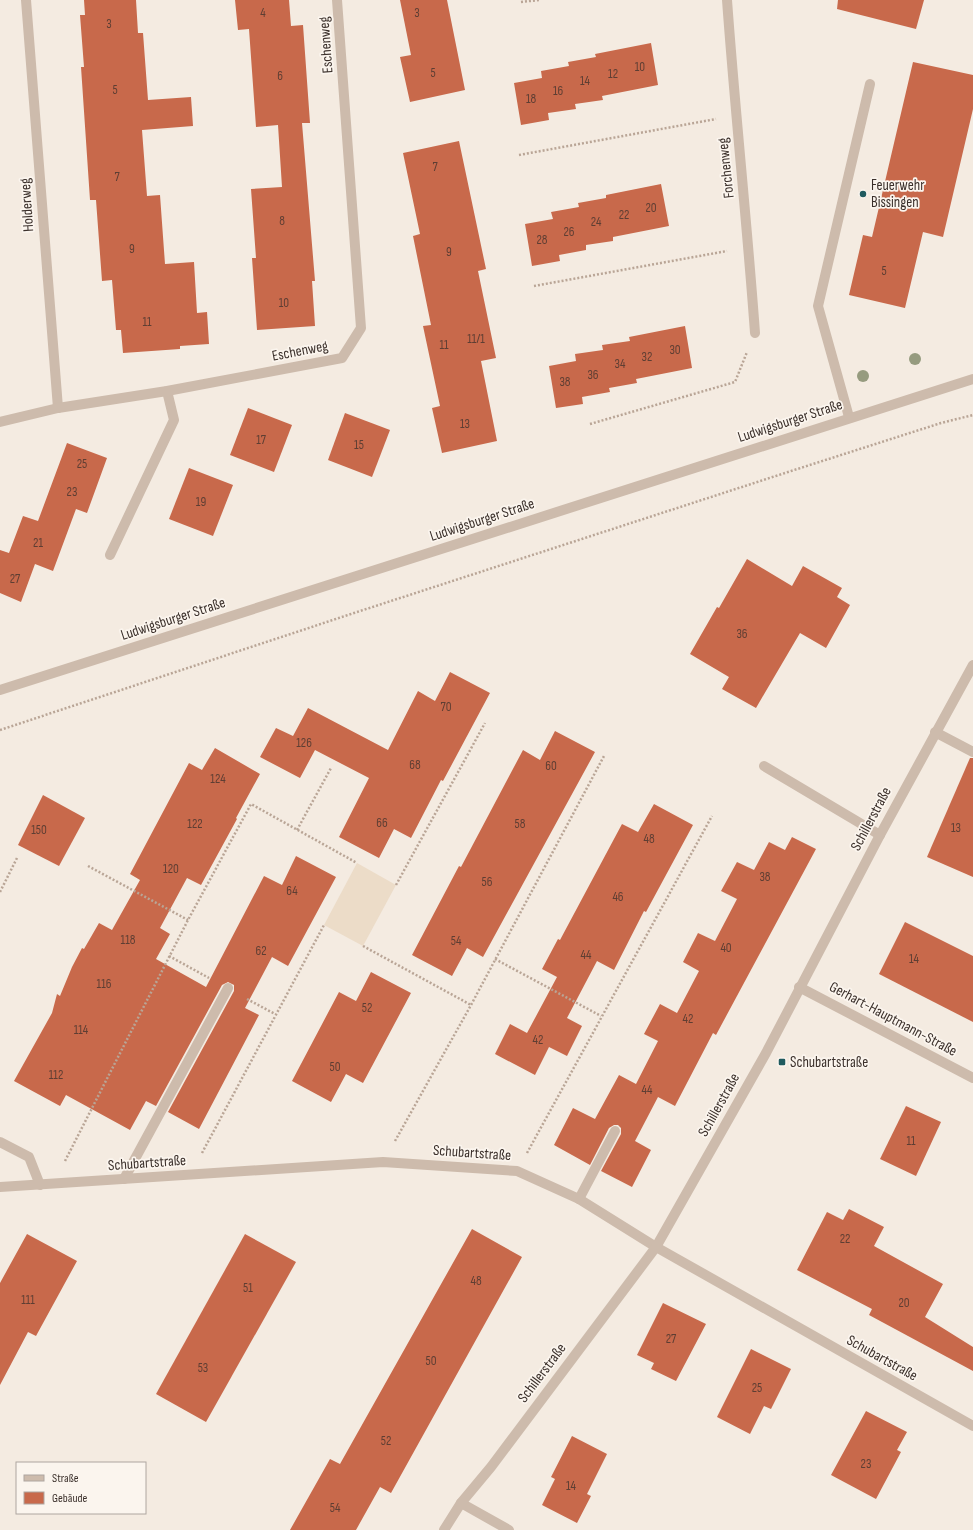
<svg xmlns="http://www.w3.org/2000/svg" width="973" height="1530" font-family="'Sofia Sans Condensed',sans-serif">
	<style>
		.plaza { fill: #ecdcc8 }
		.building { fill: #c8694b }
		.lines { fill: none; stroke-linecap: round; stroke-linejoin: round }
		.path { stroke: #b9a596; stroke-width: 2.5; stroke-dasharray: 2 2; stroke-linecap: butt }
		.service { stroke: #cdbbac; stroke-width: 10 }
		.minor { stroke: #cdbbac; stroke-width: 10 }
		.tertiary { stroke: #cdbbac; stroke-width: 10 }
		.tree { fill: #969b7f }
		.poi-dot { fill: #1f5a5e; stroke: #fbf5ee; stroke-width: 1.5 }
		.labels { text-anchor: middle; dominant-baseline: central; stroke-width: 3.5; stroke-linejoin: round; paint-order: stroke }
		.number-label { font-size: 13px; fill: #5e3e33 }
		.street-label { font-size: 15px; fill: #3b302b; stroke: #fbf5ee }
		.poi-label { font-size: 15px; fill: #3b302b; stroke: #fbf5ee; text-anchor: start }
	</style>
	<rect width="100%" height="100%" fill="#f4ebe1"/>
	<!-- plaza -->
	<polygon class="plaza" points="357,863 396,885 363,946 324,925"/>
	<!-- building -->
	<g class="building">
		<polygon points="84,0 136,0 138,33 143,33 148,100 191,97 193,126 142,130 147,196 160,195 165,264 194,262 197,313 207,312 209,344 180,346 180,349 123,353 121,330 116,330 112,280 102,281 96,200 90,200 81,67 84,67 80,15 85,15"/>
		<polygon points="235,0 289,0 291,26 303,25 310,123 302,123 315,281 312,281 315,326 257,330 252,258 256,258 251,189 282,187 278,125 256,127 249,29 238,30"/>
		<polygon points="400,0 447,0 465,90 410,102 400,57 411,55"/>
		<polygon points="838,0 924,0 916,29 837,9"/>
		<polygon points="651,43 658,85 602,96 603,100 575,104 576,109 548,113 549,120 521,125 514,83 542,78 541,71 569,66 568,62 596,57 595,54"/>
		<polygon points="913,62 973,75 973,109 943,237 923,232 905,308 849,295 863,235 872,237"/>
		<polygon points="459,141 486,269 478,271 496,358 481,361 497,441 442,453 432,408 440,406 423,326 431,325 413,236 420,234 403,153"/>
		<polygon points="661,184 669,226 613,237 613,241 586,245 586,250 559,255 560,261 532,266 525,224 553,219 551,212 579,207 578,203 606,198 606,195"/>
		<polygon points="685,326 692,368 636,379 637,383 609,388 610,392 582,397 583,404 556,408 549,366 576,361 575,354 603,350 602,345 630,341 629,337"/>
		<polygon points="248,408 292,425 274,472 230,455"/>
		<polygon points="345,413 390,430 372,477 328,460"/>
		<polygon points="67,443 107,458 87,513 76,509 53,571 35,564 21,602 0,593 0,550 9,553 23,516 38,521"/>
		<polygon points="189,468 233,485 213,536 169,519"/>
		<polygon points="747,559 792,586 803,566 842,588 837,597 850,605 826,648 800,633 756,708 722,689 729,677 690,654 717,607 719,608"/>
		<polygon points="450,672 490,693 443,781 441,780 411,838 394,829 379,858 339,837 369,778 315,750 300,778 260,757 276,728 293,736 308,708 388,750 418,691 435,701"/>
		<polygon points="555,731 595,752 483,957 467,948 452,976 412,955 459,866 461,867 523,750 540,760"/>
		<polygon points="215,748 260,774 236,818 237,819 201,885 187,878 160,928 170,934 156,959 206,987 264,876 282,885 296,856 336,877 288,966 272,957 245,1008 259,1015 199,1129 168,1112 234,991 234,985 228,982 222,985 156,1106 146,1101 130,1130 66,1095 60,1106 14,1081 52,1013 57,994 60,996 72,967 82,948 84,949 99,923 112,930 140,880 130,874 189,763 202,770"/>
		<polygon points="970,758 973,758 973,877 927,857"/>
		<polygon points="43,795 85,818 59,866 18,845"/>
		<polygon points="654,804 693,825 646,912 644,911 614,970 597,961 567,1018 582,1026 567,1056 549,1047 535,1075 495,1054 510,1024 527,1033 557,977 542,969 558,939 560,940 622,824 638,832"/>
		<polygon points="792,837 816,849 716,1035 713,1033 675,1106 658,1097 635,1141 651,1150 632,1187 601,1171 621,1134 621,1128 618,1125 614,1125 609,1128 590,1165 554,1145 573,1108 595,1119 619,1075 636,1084 658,1041 644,1034 660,1004 677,1013 699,971 683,962 698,933 715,941 737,899 721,891 737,862 754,870 769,842 785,850"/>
		<polygon points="905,922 973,956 973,1022 879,974"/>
		<polygon points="371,972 411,993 363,1083 346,1074 331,1102 292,1081 339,992 356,1001"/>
		<polygon points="906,1106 941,1122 916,1176 880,1159"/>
		<polygon points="849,1209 884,1227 874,1246 943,1284 925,1317 973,1347 973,1371 869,1315 872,1309 797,1270 827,1212 843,1220"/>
		<polygon points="472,1229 522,1257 391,1493 380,1487 356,1530 290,1530 330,1459 340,1464"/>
		<polygon points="27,1234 77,1261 36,1336 28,1332 0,1385 0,1283"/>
		<polygon points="245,1234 296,1262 206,1422 156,1394"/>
		<polygon points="663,1303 706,1324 676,1381 651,1369 654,1363 637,1355"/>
		<polygon points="751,1349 791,1369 771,1409 764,1406 750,1434 717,1417"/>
		<polygon points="866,1411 907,1432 897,1450 901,1452 876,1499 831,1475"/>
		<polygon points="572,1436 607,1454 587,1494 591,1496 577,1523 542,1505 555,1479 551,1477"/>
	</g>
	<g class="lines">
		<!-- path -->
		<g class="path">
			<polyline points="521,2 539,0"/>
			<polyline points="519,155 716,119"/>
			<polyline points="534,286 727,251"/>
			<polyline points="590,424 735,382 747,352"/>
			<polyline points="0,730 354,613 788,472 941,423 973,415"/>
			<polyline points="297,830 331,768"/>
			<polyline points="88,866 188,920"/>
			<polyline points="396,885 485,723"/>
			<polyline points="0,892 17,858"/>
			<polyline points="363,946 471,1005"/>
			<polyline points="169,956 209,978"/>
			<polyline points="495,959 601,1016"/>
			<polyline points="247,999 275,1014"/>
			<polyline points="395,1141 471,1005 604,756"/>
			<polyline points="202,1153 324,925"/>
			<polyline points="527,1153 712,816"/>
			<polyline points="65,1161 188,920 251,804 357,863"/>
		</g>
		<!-- service -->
		<g class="service">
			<polyline points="849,417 818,306 870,84"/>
			<polyline points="110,555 174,420 167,391"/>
			<polyline points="764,766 880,835"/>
			<polyline points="0,1142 29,1157 40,1185"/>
			<polyline points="124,1179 228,988"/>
			<polyline points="579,1199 615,1131"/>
		</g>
		<!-- minor -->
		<g class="minor">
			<polyline points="26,0 58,408"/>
			<path d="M727,0C735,111 747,222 755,333"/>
			<polyline points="0,422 58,408 167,391 342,358 361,328 337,0"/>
			<polyline points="935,732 973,752"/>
			<polyline points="799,987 973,1078"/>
			<polyline points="0,1187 383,1162 517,1171 579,1199 656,1247 973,1426"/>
			<polyline points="461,1503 509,1530"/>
			<polyline points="444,1530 461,1503 491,1467 656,1247 766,1053 880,835 973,665"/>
		</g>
		<!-- tertiary -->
		<polyline class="tertiary" points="0,690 973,379"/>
	</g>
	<!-- trees -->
	<g class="tree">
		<circle cx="915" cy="359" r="6"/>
		<circle cx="863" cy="376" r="6"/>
	</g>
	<!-- markers -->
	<g class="poi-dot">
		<circle cx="863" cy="194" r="4"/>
		<rect x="778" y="1058" width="8" height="8" rx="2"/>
	</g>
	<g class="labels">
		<!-- number labels -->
		<g class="number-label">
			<text x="263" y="13">4</text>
			<text x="417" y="13">3</text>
			<text x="109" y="24">3</text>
			<text x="640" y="67">10</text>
			<text x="433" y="73">5</text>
			<text x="613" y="74">12</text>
			<text x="280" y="76">6</text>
			<text x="585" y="81">14</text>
			<text x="115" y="90">5</text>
			<text x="558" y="91">16</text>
			<text x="531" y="99">18</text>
			<text x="435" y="167">7</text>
			<text x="117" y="177">7</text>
			<text x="651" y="208">20</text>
			<text x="624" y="215">22</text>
			<text x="282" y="221">8</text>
			<text x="596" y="222">24</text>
			<text x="569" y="232">26</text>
			<text x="542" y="240">28</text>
			<text x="132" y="249">9</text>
			<text x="449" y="252">9</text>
			<text x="884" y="271">5</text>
			<text x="284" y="303">10</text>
			<text x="147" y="322">11</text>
			<text x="476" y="339">11/1</text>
			<text x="444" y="345">11</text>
			<text x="675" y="350">30</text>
			<text x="647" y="357">32</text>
			<text x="620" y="364">34</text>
			<text x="593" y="375">36</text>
			<text x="565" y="382">38</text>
			<text x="465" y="424">13</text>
			<text x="261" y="440">17</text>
			<text x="359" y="445">15</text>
			<text x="82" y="464">25</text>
			<text x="72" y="492">23</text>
			<text x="201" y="502">19</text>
			<text x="38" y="543">21</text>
			<text x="15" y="579">27</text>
			<text x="742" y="634">36</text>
			<text x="446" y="707">70</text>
			<text x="304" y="743">126</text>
			<text x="415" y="765">68</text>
			<text x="551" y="766">60</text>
			<text x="218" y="779">124</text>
			<text x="382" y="823">66</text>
			<text x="195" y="824">122</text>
			<text x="520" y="824">58</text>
			<text x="956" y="828">13</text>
			<text x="39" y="830">150</text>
			<text x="649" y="839">48</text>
			<text x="171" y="869">120</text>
			<text x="765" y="877">38</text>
			<text x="487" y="882">56</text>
			<text x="292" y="891">64</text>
			<text x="618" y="897">46</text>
			<text x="128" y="940">118</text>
			<text x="456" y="941">54</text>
			<text x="726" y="948">40</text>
			<text x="261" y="951">62</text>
			<text x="586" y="955">44</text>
			<text x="914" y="959">14</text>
			<text x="104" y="984">116</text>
			<text x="367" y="1008">52</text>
			<text x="688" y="1019">42</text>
			<text x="81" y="1030">114</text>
			<text x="538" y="1040">42</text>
			<text x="335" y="1067">50</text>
			<text x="56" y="1075">112</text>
			<text x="647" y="1090">44</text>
			<text x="911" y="1141">11</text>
			<text x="845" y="1239">22</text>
			<text x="476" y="1281">48</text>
			<text x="248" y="1288">51</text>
			<text x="28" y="1300">111</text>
			<text x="904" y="1303">20</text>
			<text x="671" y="1339">27</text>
			<text x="431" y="1361">50</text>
			<text x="203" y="1368">53</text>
			<text x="757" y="1388">25</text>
			<text x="386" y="1441">52</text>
			<text x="866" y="1464">23</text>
			<text x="571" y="1486">14</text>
			<text x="335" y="1508">54</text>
		</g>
		<!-- street labels -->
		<g class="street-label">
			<text transform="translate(326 45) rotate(-94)">Eschenweg</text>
			<text transform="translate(726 168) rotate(-96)">Forchenweg</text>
			<text transform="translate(27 205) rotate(-94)">Holderweg</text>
			<text transform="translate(300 351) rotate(-11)">Eschenweg</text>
			<text transform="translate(790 421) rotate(-18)">Ludwigsburger Straße</text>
			<text transform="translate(482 520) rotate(-18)">Ludwigsburger Straße</text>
			<text transform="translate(173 619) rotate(-18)">Ludwigsburger Straße</text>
			<text transform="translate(871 819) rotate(-62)">Schillerstraße</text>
			<text transform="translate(893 1019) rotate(28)">Gerhart-Hauptmann-Straße</text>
			<text transform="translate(719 1105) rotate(-61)">Schillerstraße</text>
			<text transform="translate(472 1153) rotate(4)">Schubartstraße</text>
			<text transform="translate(147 1163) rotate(-4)">Schubartstraße</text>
			<text transform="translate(882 1358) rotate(29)">Schubartstraße</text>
			<text transform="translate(542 1373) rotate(-53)">Schillerstraße</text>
		</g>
		<!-- poi labels -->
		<g class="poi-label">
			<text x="871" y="185">Feuerwehr<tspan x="871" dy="17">Bissingen</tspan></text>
			<text x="790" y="1062">Schubartstraße</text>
		</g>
	</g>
	<!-- legend -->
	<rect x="16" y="1462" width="130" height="52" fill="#fbf5ee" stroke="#aea6a0"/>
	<rect x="24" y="1475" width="20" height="6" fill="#cdbbac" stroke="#aea6a0"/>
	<text x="52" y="1482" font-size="12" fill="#3b302b">Straße</text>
	<rect x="24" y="1492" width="20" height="12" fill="#c8694b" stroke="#aea6a0"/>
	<text x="52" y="1502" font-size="12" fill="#3b302b">Gebäude</text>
</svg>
